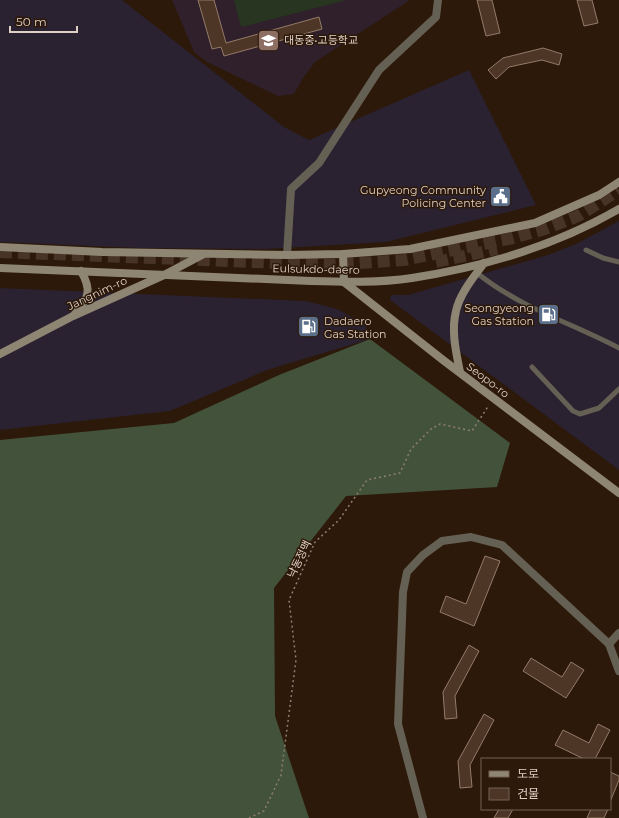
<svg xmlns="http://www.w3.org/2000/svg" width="619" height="818" font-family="Montserrat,'Noto Sans KR',sans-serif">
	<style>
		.industrial { fill: #2a2131 }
		.education { fill: #2f202b }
		.green { fill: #283520 }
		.forest { fill: #43533b }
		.building { fill: #4d3626; stroke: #947a69 }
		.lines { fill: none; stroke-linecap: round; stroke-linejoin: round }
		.highway-tunnel { stroke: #483426; stroke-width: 12; stroke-dasharray: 12 6; stroke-linecap: butt }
		.path { stroke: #8f7e71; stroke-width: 1.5; stroke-dasharray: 2 3; stroke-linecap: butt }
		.lane { stroke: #656054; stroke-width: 5 }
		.street { stroke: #656054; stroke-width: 8 }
		.secondary { stroke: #8e8673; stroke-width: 8 }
		.labels { text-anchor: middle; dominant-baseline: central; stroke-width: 3; stroke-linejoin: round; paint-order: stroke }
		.poi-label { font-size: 11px; fill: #dfd0c7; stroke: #2d1909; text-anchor: start }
		.street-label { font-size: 11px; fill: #dfd0c7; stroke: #2d1909 }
	</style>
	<rect width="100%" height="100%" fill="#2d1909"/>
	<!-- industrial -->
	<g class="industrial">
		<polygon points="0,0 122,0 284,127 309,140 469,70 536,205 386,242 267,249 139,248 0,242"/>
		<polygon points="619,221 619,470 390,300 391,295 408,295 548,255 576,244"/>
		<polygon points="0,288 306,301 337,309 365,324 370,339 267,370 170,411 0,430"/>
	</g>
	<!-- education -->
	<polygon class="education" points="172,0 410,0 315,62 303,78 294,94 278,96 207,62 194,52"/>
	<!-- green -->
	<polygon class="green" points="234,0 347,0 241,27"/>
	<!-- forest -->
	<polygon class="forest" points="370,339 510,443 497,487 346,496 274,588 275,716 309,818 0,818 0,440 174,423 279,375"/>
	<!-- building -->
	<g class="building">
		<polygon points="198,0 214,0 226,43 319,17 322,29 224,56 221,47 212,49"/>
		<polygon points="477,0 492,0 500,33 486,36"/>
		<polygon points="577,0 592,0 598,23 584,26"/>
		<polygon points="543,48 562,54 559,65 542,60 509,67 496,79 488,70 503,58"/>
		<polygon points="485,556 500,561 474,626 440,612 446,596 466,604"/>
		<polygon points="469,645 479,651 455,696 457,718 445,719 443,692"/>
		<polygon points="531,658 562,677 571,662 584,670 566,698 523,671"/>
		<polygon points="484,714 494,720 470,765 472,787 460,788 458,761"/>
		<polygon points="598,724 610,730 595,759 584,759 555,745 563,730 589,743"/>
		<polygon points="610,772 619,776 619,780 610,802"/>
		<polygon points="499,809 513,809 508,818 494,818"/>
		<polygon points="591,809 608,809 604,818 587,818"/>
	</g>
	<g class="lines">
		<!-- highway-tunnel -->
		<g class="highway-tunnel">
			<polyline points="0,252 331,265 404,260 513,238 545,229 578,216 619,190"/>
			<polyline points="436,262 497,249"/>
		</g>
		<!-- path -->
		<polyline class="path" points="249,818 264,811 281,775 296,660 289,600 315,542 339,520 367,480 400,473 411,449 431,429 440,424 472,431 489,405"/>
		<!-- lane -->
		<g class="lane">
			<polyline points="586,250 603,258 619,262"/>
			<path d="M477,273C519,307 571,323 619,348"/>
			<polyline points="532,367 573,411 580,414 599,408 619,389"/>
		</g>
		<!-- street -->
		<g class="street">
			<polyline points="287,255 291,189 319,163 379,70 436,17 438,0"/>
			<polyline points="619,633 609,644 619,671"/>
			<polyline points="423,818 398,724 403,592 407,572 423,555 442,541 471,537 502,545 609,644"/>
		</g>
		<!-- secondary -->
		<g class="secondary">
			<polyline points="0,247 102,252 287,255 343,254 410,249 535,223 599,195 619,182"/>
			<polyline points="343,254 344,282"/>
			<path d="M0,268L311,281C344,282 379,283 412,278C483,267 557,245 619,209"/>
			<polyline points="344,282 443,360 619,493"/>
			<path d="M75,314C89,298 92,290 81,271"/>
			<polyline points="0,354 73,316 164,275 202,255"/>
			<path d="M460,372C456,352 451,331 456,311C460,293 474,277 484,263"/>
		</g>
	</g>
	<!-- icons -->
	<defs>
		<symbol id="school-square" viewBox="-11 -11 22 22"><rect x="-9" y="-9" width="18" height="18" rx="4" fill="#8d6e63" stroke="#2d1909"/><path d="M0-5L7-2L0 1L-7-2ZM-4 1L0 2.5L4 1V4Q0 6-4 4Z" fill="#fff"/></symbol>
		<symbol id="civic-square" viewBox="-11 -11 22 22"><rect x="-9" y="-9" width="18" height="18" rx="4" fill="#5c6f8a" stroke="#2d1909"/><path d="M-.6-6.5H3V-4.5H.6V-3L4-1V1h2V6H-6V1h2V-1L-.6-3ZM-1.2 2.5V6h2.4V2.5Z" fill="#fff"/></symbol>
		<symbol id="fuel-square" viewBox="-11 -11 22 22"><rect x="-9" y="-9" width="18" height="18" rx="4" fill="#5c6f8a" stroke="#2d1909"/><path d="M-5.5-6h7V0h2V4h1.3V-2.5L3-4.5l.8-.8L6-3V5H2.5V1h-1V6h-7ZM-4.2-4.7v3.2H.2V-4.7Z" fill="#fff"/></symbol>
	</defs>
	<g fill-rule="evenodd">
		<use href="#school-square" x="256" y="28" width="25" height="25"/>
		<use href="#civic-square" x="488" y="184" width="25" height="25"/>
		<use href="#fuel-square" x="536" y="302" width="25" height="25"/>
		<use href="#fuel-square" x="296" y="314" width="25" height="25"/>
	</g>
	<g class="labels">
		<!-- poi labels -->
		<g class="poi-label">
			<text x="284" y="40">대동중•고등학교</text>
			<text x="486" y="190" text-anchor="end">Gupyeong Community<tspan x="486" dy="13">Policing Center</tspan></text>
			<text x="534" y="308" text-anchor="end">Seongyeong<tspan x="534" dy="13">Gas Station</tspan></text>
			<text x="324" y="321">Dadaero<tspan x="324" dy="13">Gas Station</tspan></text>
		</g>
		<!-- street labels -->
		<g class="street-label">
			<text transform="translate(316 269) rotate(1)">Eulsukdo-daero</text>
			<text transform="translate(97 293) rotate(-25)">Jangnim-ro</text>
			<text transform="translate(488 380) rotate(37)">Seopo-ro</text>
			<text transform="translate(299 559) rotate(-64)">낙동정맥</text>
		</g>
	</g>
	<!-- legend -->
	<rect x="481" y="758" width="130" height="52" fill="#2d1909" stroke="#746255"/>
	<rect x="489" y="771" width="20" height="6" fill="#8e8673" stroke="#746255"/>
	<text x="517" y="778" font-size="12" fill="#dfd0c7">도로</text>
	<rect x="489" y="788" width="20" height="12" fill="#4d3626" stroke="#746255"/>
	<text x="517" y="798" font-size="12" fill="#dfd0c7">건물</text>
	<!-- scale -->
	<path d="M10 26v6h67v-6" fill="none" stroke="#dfd0c7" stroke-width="2"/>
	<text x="16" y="26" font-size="12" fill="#dfd0c7" stroke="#2d1909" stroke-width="3" paint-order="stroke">50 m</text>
</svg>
